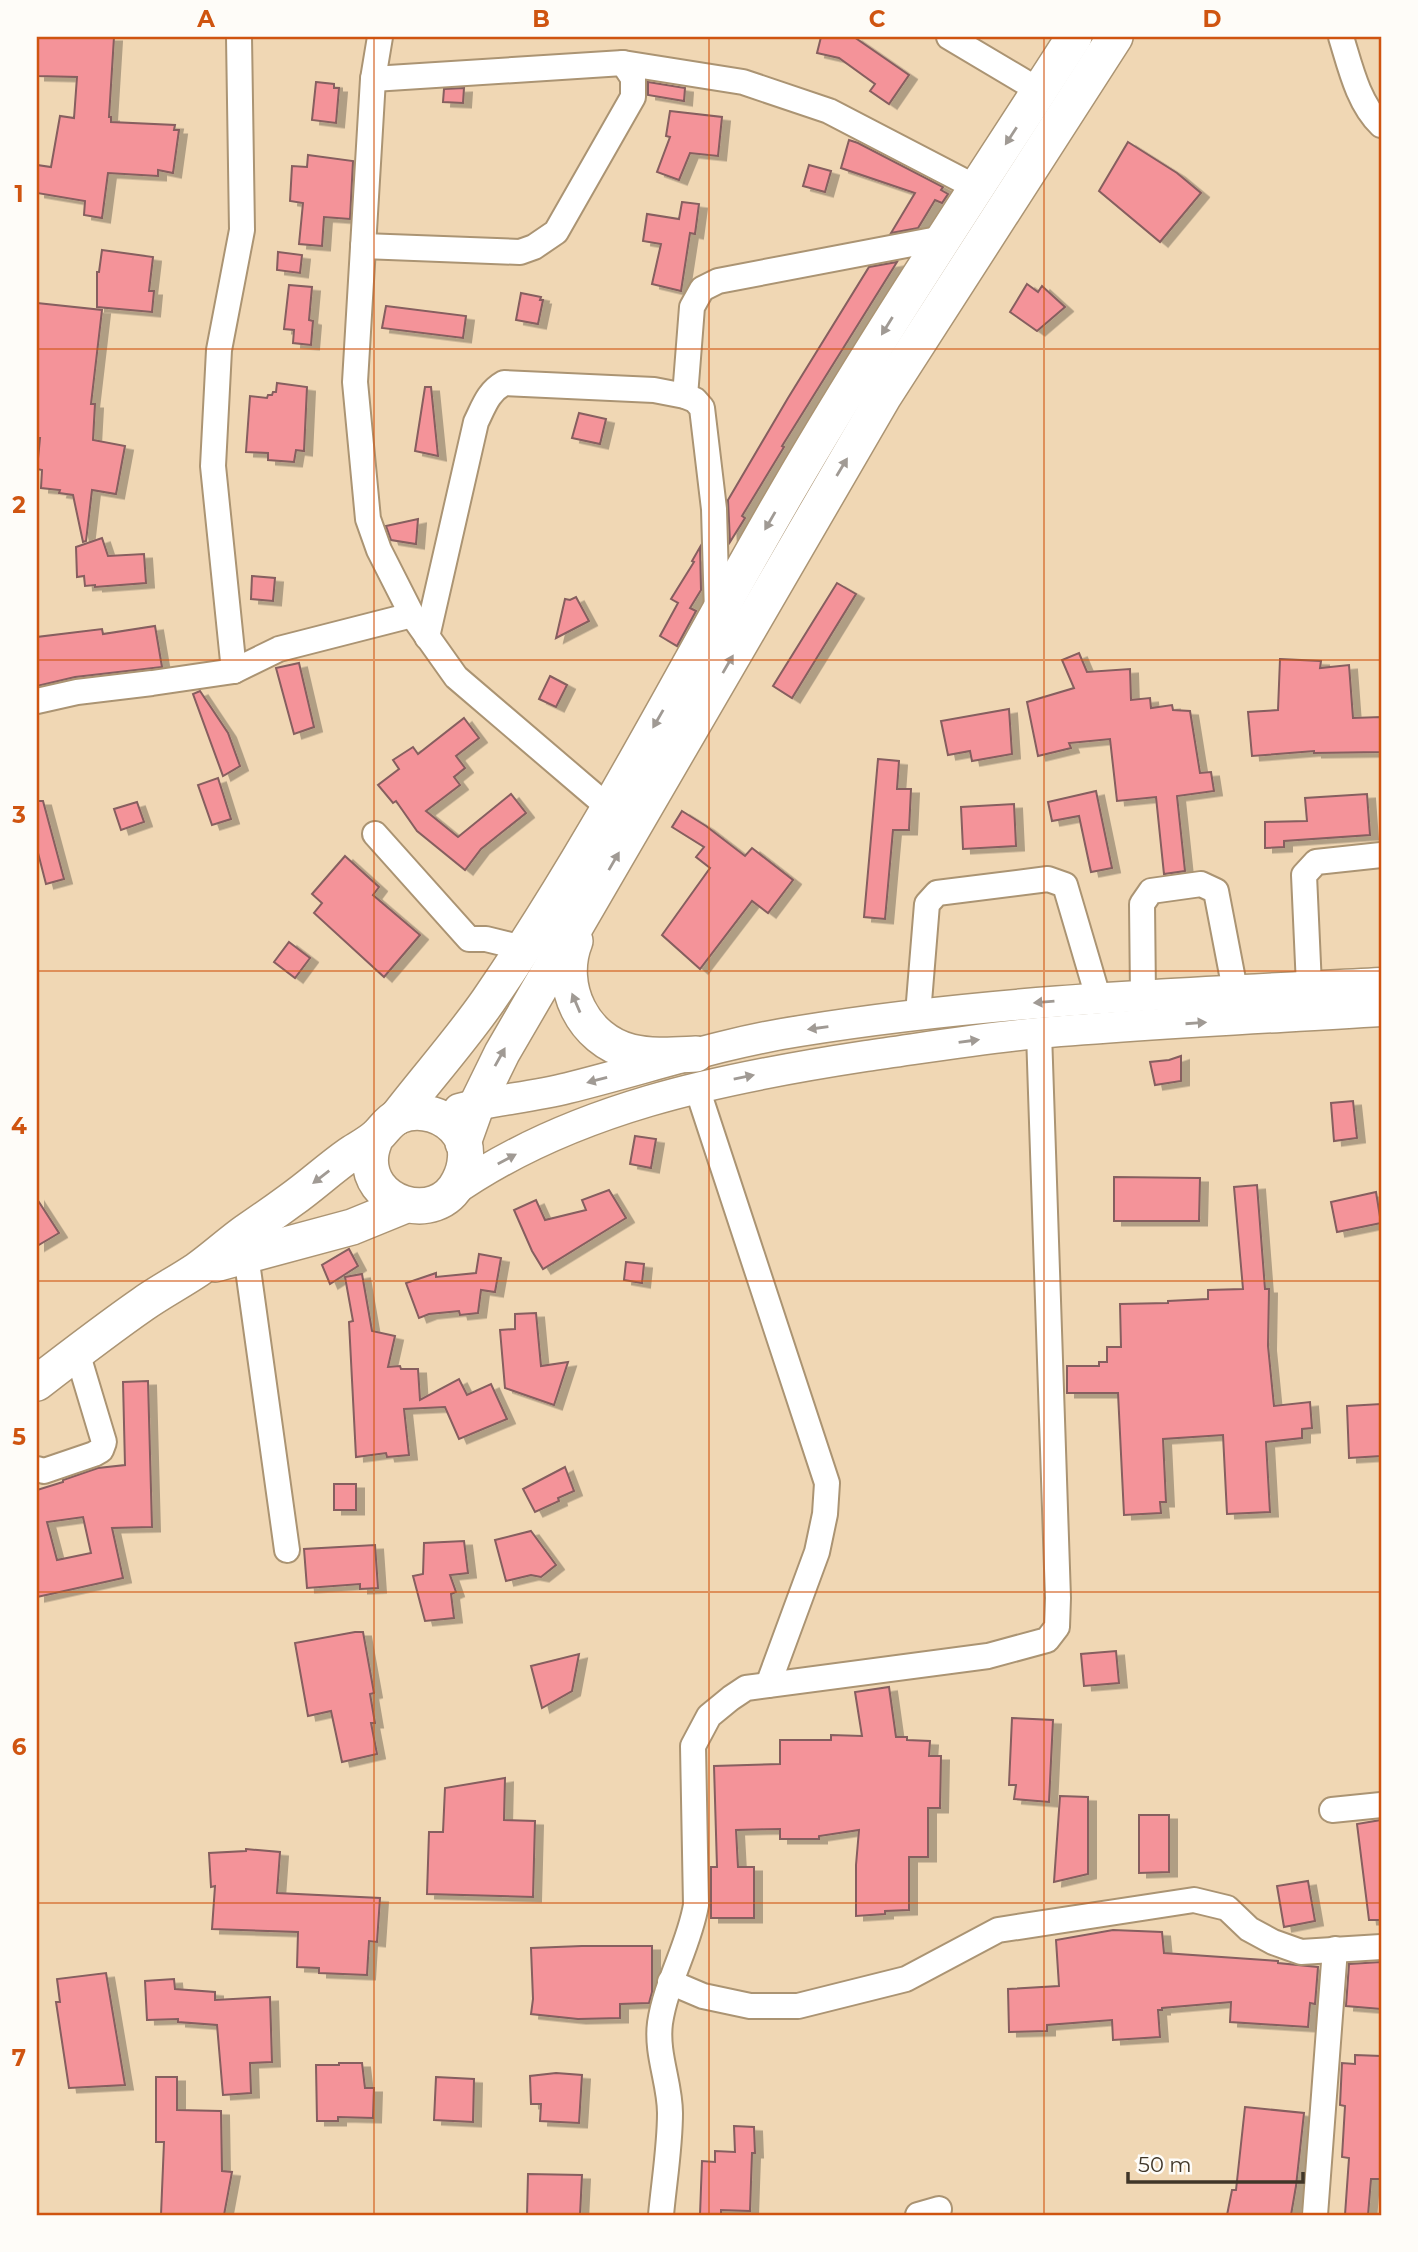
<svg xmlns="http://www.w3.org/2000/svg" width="1418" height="2252" font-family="Montserrat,sans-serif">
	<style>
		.building { fill: #f49399; stroke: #865e5f; stroke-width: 2; fill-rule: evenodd; filter: url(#shadow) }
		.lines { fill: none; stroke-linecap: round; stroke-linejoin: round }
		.minor-casing { stroke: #ab9473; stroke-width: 28 }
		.major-casing { stroke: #ab9473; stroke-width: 33 }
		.highway-casing { stroke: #ab9473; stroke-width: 38 }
		.minor { stroke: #fff; stroke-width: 24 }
		.major { stroke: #fff; stroke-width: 30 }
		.highway { stroke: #fff; stroke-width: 35 }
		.oneway { fill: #a09a94 }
		.grid { fill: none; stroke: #cf5410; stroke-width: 2; stroke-opacity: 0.55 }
		.neatline { fill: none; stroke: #cf5410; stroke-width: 2.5 }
		.grid-label { font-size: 23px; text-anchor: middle; font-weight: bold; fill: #cf5410 }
	</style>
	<defs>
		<filter id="shadow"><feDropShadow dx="8" dy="4.5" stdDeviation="0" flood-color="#0004"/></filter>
	</defs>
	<rect width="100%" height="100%" fill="#f0d7b4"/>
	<!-- building -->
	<g class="building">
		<polygon points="37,37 114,37 109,117 111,117 111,122 175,125 174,130 179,130 173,173 158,170 158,176 108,173 102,218 84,215 85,201 37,193 37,165 51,167 60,116 74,118 77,77 37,76"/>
		<polygon points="821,37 854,37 909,75 889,104 870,91 875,84 839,58 817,53"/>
		<polygon points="316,82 334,84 334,88 339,88 336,123 312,120"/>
		<polygon points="648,82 685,88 684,101 648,95"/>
		<polygon points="464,88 463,103 443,102 444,89"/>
		<polygon points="670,111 722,117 718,156 690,153 679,180 657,172 670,137 666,136"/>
		<polygon points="849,140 858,143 943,187 941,190 948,194 942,203 935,200 918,228 891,233 915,193 841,168"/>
		<polygon points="1128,142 1177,173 1201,193 1160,242 1099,191"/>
		<polygon points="308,155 353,161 350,219 324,217 322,246 299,244 303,203 290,201 292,166 307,167"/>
		<polygon points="809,165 831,171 825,192 803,186"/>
		<polygon points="682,202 699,204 695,234 690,233 681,291 652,284 661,244 643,241 647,214 679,219"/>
		<polygon points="102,250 153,257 149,291 154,291 152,312 97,307 97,272 99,272"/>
		<polygon points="278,252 302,255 300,273 277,270"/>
		<polygon points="897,262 782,446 784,447 742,516 745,518 730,542 728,500 788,398 869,267"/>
		<polygon points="1027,284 1038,292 1042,286 1065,307 1037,331 1010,312"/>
		<polygon points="289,285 312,287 309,320 313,321 311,345 293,343 294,330 284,329"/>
		<polygon points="521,293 541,297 540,300 543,300 538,324 516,320"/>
		<polygon points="37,303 102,310 91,404 95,404 93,440 125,446 116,494 92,490 86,541 83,542 73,495 59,493 60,490 41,488 42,470 37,469 40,438 37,438"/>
		<polygon points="386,306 466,316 463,338 382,328"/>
		<polygon points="277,383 307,387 304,451 296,450 294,462 268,460 268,453 246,452 250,396 267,398 268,395 272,395 273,392 276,392"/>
		<polygon points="425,387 431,387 438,456 415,451"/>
		<polygon points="579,413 606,419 600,444 572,438"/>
		<polygon points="418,519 416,544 391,540 386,526"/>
		<polygon points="102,538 108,556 144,554 146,583 95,587 95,585 85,586 84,576 77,577 76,547"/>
		<polygon points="700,547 701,590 690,608 696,611 677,646 660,636 678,603 671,599 694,562 692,561"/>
		<polygon points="252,576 275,578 273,601 251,599"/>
		<polygon points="837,583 856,594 792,698 773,686"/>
		<polygon points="576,597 589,621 556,638 565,599 570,600"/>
		<polygon points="155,626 162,667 75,677 37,686 37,637 102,629 103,634"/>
		<polygon points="1079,653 1087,672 1130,669 1131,700 1150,698 1151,708 1172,705 1173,710 1190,711 1200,773 1211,772 1214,791 1177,796 1185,871 1164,874 1156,797 1117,801 1110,739 1069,743 1071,748 1038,756 1027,702 1074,688 1062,660"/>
		<polygon points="1280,659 1321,661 1320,668 1349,665 1353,718 1381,717 1381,752 1314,753 1314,751 1252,756 1248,712 1278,710"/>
		<polygon points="299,663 314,727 294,734 276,668"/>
		<polygon points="550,676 567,685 556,707 539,699"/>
		<polygon points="200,691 228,733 240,766 223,776 193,694"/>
		<polygon points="1009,709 1012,754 972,761 970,751 948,755 941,721"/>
		<polygon points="464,718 479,738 456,756 465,768 454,777 460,785 426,811 458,837 511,794 526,813 481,849 465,870 417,831 396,801 393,803 378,785 399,769 393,760 413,747 418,754"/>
		<polygon points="878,759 899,761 897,789 911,789 909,830 893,830 885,919 864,917"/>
		<polygon points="218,778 231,819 212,825 198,785"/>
		<polygon points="1096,791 1112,868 1091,872 1079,816 1052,821 1048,802"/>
		<polygon points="1367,794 1370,835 1284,841 1284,847 1265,848 1265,822 1307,821 1305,798"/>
		<polygon points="37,801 43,801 64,879 46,884 37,849"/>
		<polygon points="137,802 144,822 121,830 114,809"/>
		<polygon points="1014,804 1016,846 963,849 961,807"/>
		<polygon points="682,811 706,826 745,856 752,848 793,880 768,913 752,901 700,969 662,935 710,868 696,857 704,847 672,827"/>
		<polygon points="345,856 379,887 373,895 420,935 384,977 314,913 322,903 312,894"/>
		<polygon points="289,942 310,958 295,978 274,962"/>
		<polygon points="1181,1056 1181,1081 1155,1085 1150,1062 1169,1060"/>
		<polygon points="1353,1101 1357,1138 1334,1141 1331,1103"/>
		<polygon points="635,1136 656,1139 651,1168 630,1164"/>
		<polygon points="1114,1177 1200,1178 1199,1221 1114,1221"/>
		<polygon points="1257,1185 1265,1289 1269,1289 1268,1346 1274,1406 1310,1402 1312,1428 1302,1429 1302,1438 1266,1442 1270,1512 1227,1514 1223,1435 1163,1439 1166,1502 1160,1502 1161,1513 1124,1515 1118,1393 1067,1393 1067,1366 1099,1366 1099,1362 1107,1362 1107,1347 1121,1347 1120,1304 1168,1303 1168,1301 1208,1299 1208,1290 1243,1289 1234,1187"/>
		<polygon points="609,1190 626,1218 543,1269 532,1251 514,1210 536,1200 545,1220 586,1210 582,1200"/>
		<polygon points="1376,1192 1381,1223 1337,1232 1331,1202"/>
		<polygon points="37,1199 59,1233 37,1246"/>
		<polygon points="349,1249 358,1266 330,1284 322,1265"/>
		<polygon points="479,1254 501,1258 495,1292 481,1290 478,1313 460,1315 459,1311 429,1314 419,1318 406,1283 436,1273 436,1277 476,1273"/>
		<polygon points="626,1262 644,1264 642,1283 624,1280"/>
		<polygon points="362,1274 372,1331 395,1336 388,1367 400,1366 401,1369 418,1369 420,1400 459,1379 467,1395 491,1384 507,1419 459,1439 445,1407 404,1409 409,1455 387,1457 386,1453 356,1457 349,1322 353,1321 345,1277"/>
		<polygon points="536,1313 541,1366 568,1362 554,1405 505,1388 500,1330 515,1329 515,1314"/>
		<path d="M148,1381L152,1527L112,1528L123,1578L37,1597V1490L63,1482V1480L98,1468L125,1465L123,1382ZM83,1517L91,1553L57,1560L47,1522Z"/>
		<polygon points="1381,1404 1381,1456 1349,1458 1347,1406"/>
		<polygon points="565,1467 574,1491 558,1498 559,1501 535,1512 523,1489"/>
		<rect x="334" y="1484" width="22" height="26"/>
		<polygon points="531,1531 556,1565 541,1577 531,1575 506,1581 495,1540"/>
		<polygon points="464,1541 468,1573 450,1575 456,1592 451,1594 454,1618 425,1621 413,1576 423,1574 424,1543"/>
		<polygon points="375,1545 378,1588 360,1589 360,1584 307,1588 304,1549"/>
		<polygon points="355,1632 363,1632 374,1693 370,1694 375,1723 371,1723 377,1754 342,1762 331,1711 308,1716 295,1643"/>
		<polygon points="1116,1651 1119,1683 1084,1686 1081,1654"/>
		<polygon points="579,1654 572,1691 542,1708 531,1666"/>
		<polygon points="889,1687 896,1737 907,1737 907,1740 930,1741 929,1756 941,1756 940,1808 928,1808 928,1857 909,1857 909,1910 885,1911 885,1914 856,1916 856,1865 859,1830 819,1836 819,1839 780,1839 780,1829 736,1830 738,1867 754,1867 754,1918 711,1918 711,1867 717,1867 714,1766 780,1764 780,1740 831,1740 831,1735 862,1736 855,1692"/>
		<polygon points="1012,1718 1053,1720 1049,1802 1014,1799 1016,1785 1009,1785"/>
		<polygon points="505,1778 504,1820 535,1821 533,1897 427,1894 429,1832 443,1832 445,1788"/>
		<polygon points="1060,1796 1088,1797 1088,1874 1054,1882"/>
		<polygon points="1139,1815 1169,1815 1169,1872 1139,1873"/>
		<polygon points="1381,1820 1381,1920 1369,1920 1357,1824"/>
		<polygon points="246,1849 280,1852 277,1893 380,1898 377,1942 369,1941 367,1975 319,1973 319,1968 297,1967 298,1932 212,1929 215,1886 211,1887 209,1853 246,1851"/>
		<polygon points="1308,1881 1315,1921 1284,1927 1277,1886"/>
		<polygon points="1113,1930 1162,1932 1164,1953 1278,1961 1278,1963 1318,1967 1315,2004 1310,2003 1308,2027 1230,2022 1231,2002 1162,2008 1162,2010 1158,2010 1160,2037 1113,2040 1112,2020 1047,2025 1047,2031 1009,2032 1008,1989 1059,1986 1056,1940"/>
		<polygon points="582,1946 652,1946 652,1992 649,2003 620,2004 620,2018 578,2019 531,2014 533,1999 531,1948"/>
		<polygon points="1381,1962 1381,2009 1346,2006 1349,1964"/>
		<polygon points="106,1973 125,2085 69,2088 56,2002 60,2002 57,1979"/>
		<polygon points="174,1979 175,1989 215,1992 215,2000 270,1997 272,2062 250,2063 251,2093 223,2095 217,2025 178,2022 178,2019 147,2020 145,1981"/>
		<polygon points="1355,2055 1381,2056 1381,2179 1371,2179 1368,2215 1345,2215 1349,2158 1342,2157 1345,2106 1340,2105 1342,2063 1355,2064"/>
		<polygon points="339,2063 362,2063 365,2088 374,2088 373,2118 338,2117 338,2121 317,2121 316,2065 339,2065"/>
		<polygon points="556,2073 582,2075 579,2123 540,2121 541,2104 531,2104 530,2076"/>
		<polygon points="156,2077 177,2077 177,2110 221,2111 222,2171 232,2172 224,2215 161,2215 164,2142 156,2142"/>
		<polygon points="436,2077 474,2079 473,2122 434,2120"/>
		<polygon points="1245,2107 1304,2113 1296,2186 1291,2215 1227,2215 1232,2190 1236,2190"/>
		<polygon points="734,2126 754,2127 755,2153 752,2153 750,2211 721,2210 721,2215 700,2215 702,2161 715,2162 715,2151 735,2152"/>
		<polygon points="528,2174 582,2175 580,2215 527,2215"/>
	</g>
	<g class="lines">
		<defs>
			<g id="minor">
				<polyline points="380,37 373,79 355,382 368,519 379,550 412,615 456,677 608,807"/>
				<polyline points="949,37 1040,91"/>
				<path d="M1341,37C1350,66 1358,103 1381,125"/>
				<polyline points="373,79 623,63 743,82 829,111 977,188"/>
				<polyline points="363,246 520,252 534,247 556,232 633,97 633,78 623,63"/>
				<polyline points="685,396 692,307 702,289 718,281 943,238"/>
				<path d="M427,637L476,422C484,406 488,392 504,383L654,390L685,396L695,400L702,408L714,509L717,614"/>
				<polyline points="234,671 213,466 219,350 242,230 239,37"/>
				<polyline points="37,701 77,692 152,683 234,671 279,649 412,615"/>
				<polyline points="375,834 469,939 486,939 523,948"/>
				<polyline points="1309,986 1304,875 1316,862 1381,855"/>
				<polyline points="1143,995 1142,904 1151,891 1201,884 1216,891 1235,990"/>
				<polyline points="918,1014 927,904 937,893 1048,879 1065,885 1098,997"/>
				<polyline points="697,1088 827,1483 825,1514 817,1552 768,1685"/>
				<polyline points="246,1255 287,1550"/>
				<polyline points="37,1469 44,1471 94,1454 101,1450 104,1442 77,1352"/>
				<polyline points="1332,1810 1381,1805"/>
				<polyline points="670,1982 703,1996 750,2006 798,2006 906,1979 998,1930 1194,1900 1227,1908 1249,1929 1273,1942 1301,1952 1381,1947"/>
				<path d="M661,2215C664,2182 670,2147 670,2113C670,2083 656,2054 660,2023C666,1982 689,1946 696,1905L693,1746L709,1716L731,1698L746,1688L988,1656L1047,1640L1057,1627L1058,1598L1039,1033"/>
				<polyline points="918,2215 939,2209"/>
				<polyline points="1315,2215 1335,1949"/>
			</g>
			<g id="major">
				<path d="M459,1109C494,1100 532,1097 568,1088C645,1069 721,1043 800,1031C992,1000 1187,993 1381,983"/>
				<path d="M449,1194C570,1108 722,1078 866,1056C923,1048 981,1038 1039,1033C1153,1023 1267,1018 1381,1011"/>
			</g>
			<g id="highway">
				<path d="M575,941C557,986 583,1040 631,1052C652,1057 674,1055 696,1054"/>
				<path d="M397,1117C427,1078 460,1041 488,1001C600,839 688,662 787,492C877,337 977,188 1074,37"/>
				<polyline points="463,1143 477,1104 502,1053 884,396 1115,37"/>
				<polyline points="215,1264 352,1227 406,1205"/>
				<path d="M37,1383C72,1356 107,1329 143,1304C160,1292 179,1282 197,1270C214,1258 230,1243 247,1231C262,1221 276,1211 291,1200C311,1186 329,1169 349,1155C358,1149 368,1144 376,1137C384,1130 388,1121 399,1116C420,1107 447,1115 460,1135C469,1147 466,1168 459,1181C437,1227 363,1204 371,1153C372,1147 374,1142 376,1137"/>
			</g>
		</defs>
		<!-- minor casing -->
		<use href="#minor" class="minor-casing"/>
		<!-- major casing -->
		<use href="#major" class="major-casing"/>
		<!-- highway casing -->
		<use href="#highway" class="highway-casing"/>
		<!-- minor -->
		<use href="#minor" class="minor"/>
		<!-- major -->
		<use href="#major" class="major"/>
		<!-- highway -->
		<use href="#highway" class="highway"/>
	</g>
	<!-- one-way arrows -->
	<defs><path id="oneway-solid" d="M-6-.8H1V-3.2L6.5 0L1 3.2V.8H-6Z" transform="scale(1.75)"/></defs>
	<g class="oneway">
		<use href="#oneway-solid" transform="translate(1011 136) rotate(123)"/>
		<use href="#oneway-solid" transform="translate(887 326) rotate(122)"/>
		<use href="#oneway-solid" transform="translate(842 467) rotate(-59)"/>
		<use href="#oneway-solid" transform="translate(770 521) rotate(120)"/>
		<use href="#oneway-solid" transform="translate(728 664) rotate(-60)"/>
		<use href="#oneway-solid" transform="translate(658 719) rotate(120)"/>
		<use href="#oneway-solid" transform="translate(614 861) rotate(-60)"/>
		<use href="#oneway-solid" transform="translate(1044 1002) rotate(175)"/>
		<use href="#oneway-solid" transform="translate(576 1003) rotate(-113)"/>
		<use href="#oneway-solid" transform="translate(1196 1023) rotate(-4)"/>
		<use href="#oneway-solid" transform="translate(818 1028) rotate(172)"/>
		<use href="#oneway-solid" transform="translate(969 1041) rotate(-8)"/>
		<use href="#oneway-solid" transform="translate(500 1057) rotate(-61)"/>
		<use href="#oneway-solid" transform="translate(744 1077) rotate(-11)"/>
		<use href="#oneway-solid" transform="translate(597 1080) rotate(165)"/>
		<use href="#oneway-solid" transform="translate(507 1159) rotate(-28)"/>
		<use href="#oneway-solid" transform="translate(321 1177) rotate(142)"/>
	</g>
	<!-- grid -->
	<path class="grid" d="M374,37V2215M709,37V2215M1044,37V2215M37,349H1381M37,660H1381M37,971H1381M37,1281H1381M37,1592H1381M37,1903H1381"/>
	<!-- border -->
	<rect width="1418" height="2252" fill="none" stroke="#fefcf8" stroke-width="77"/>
	<!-- scale -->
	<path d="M1128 2172v10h175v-10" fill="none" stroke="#403628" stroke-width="3.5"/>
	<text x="1138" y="2172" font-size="21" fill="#403628" stroke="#fefcf8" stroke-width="5" paint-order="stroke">50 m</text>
	<rect x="38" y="38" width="1342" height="2176" class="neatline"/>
	<g class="grid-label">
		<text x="206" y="27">A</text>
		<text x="541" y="27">B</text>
		<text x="877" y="27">C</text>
		<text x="1212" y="27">D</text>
		<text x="19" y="202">1</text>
		<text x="19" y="513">2</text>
		<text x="19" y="823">3</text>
		<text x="19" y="1134">4</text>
		<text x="19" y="1445">5</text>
		<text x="19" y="1755">6</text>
		<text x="19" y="2066">7</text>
	</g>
</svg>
